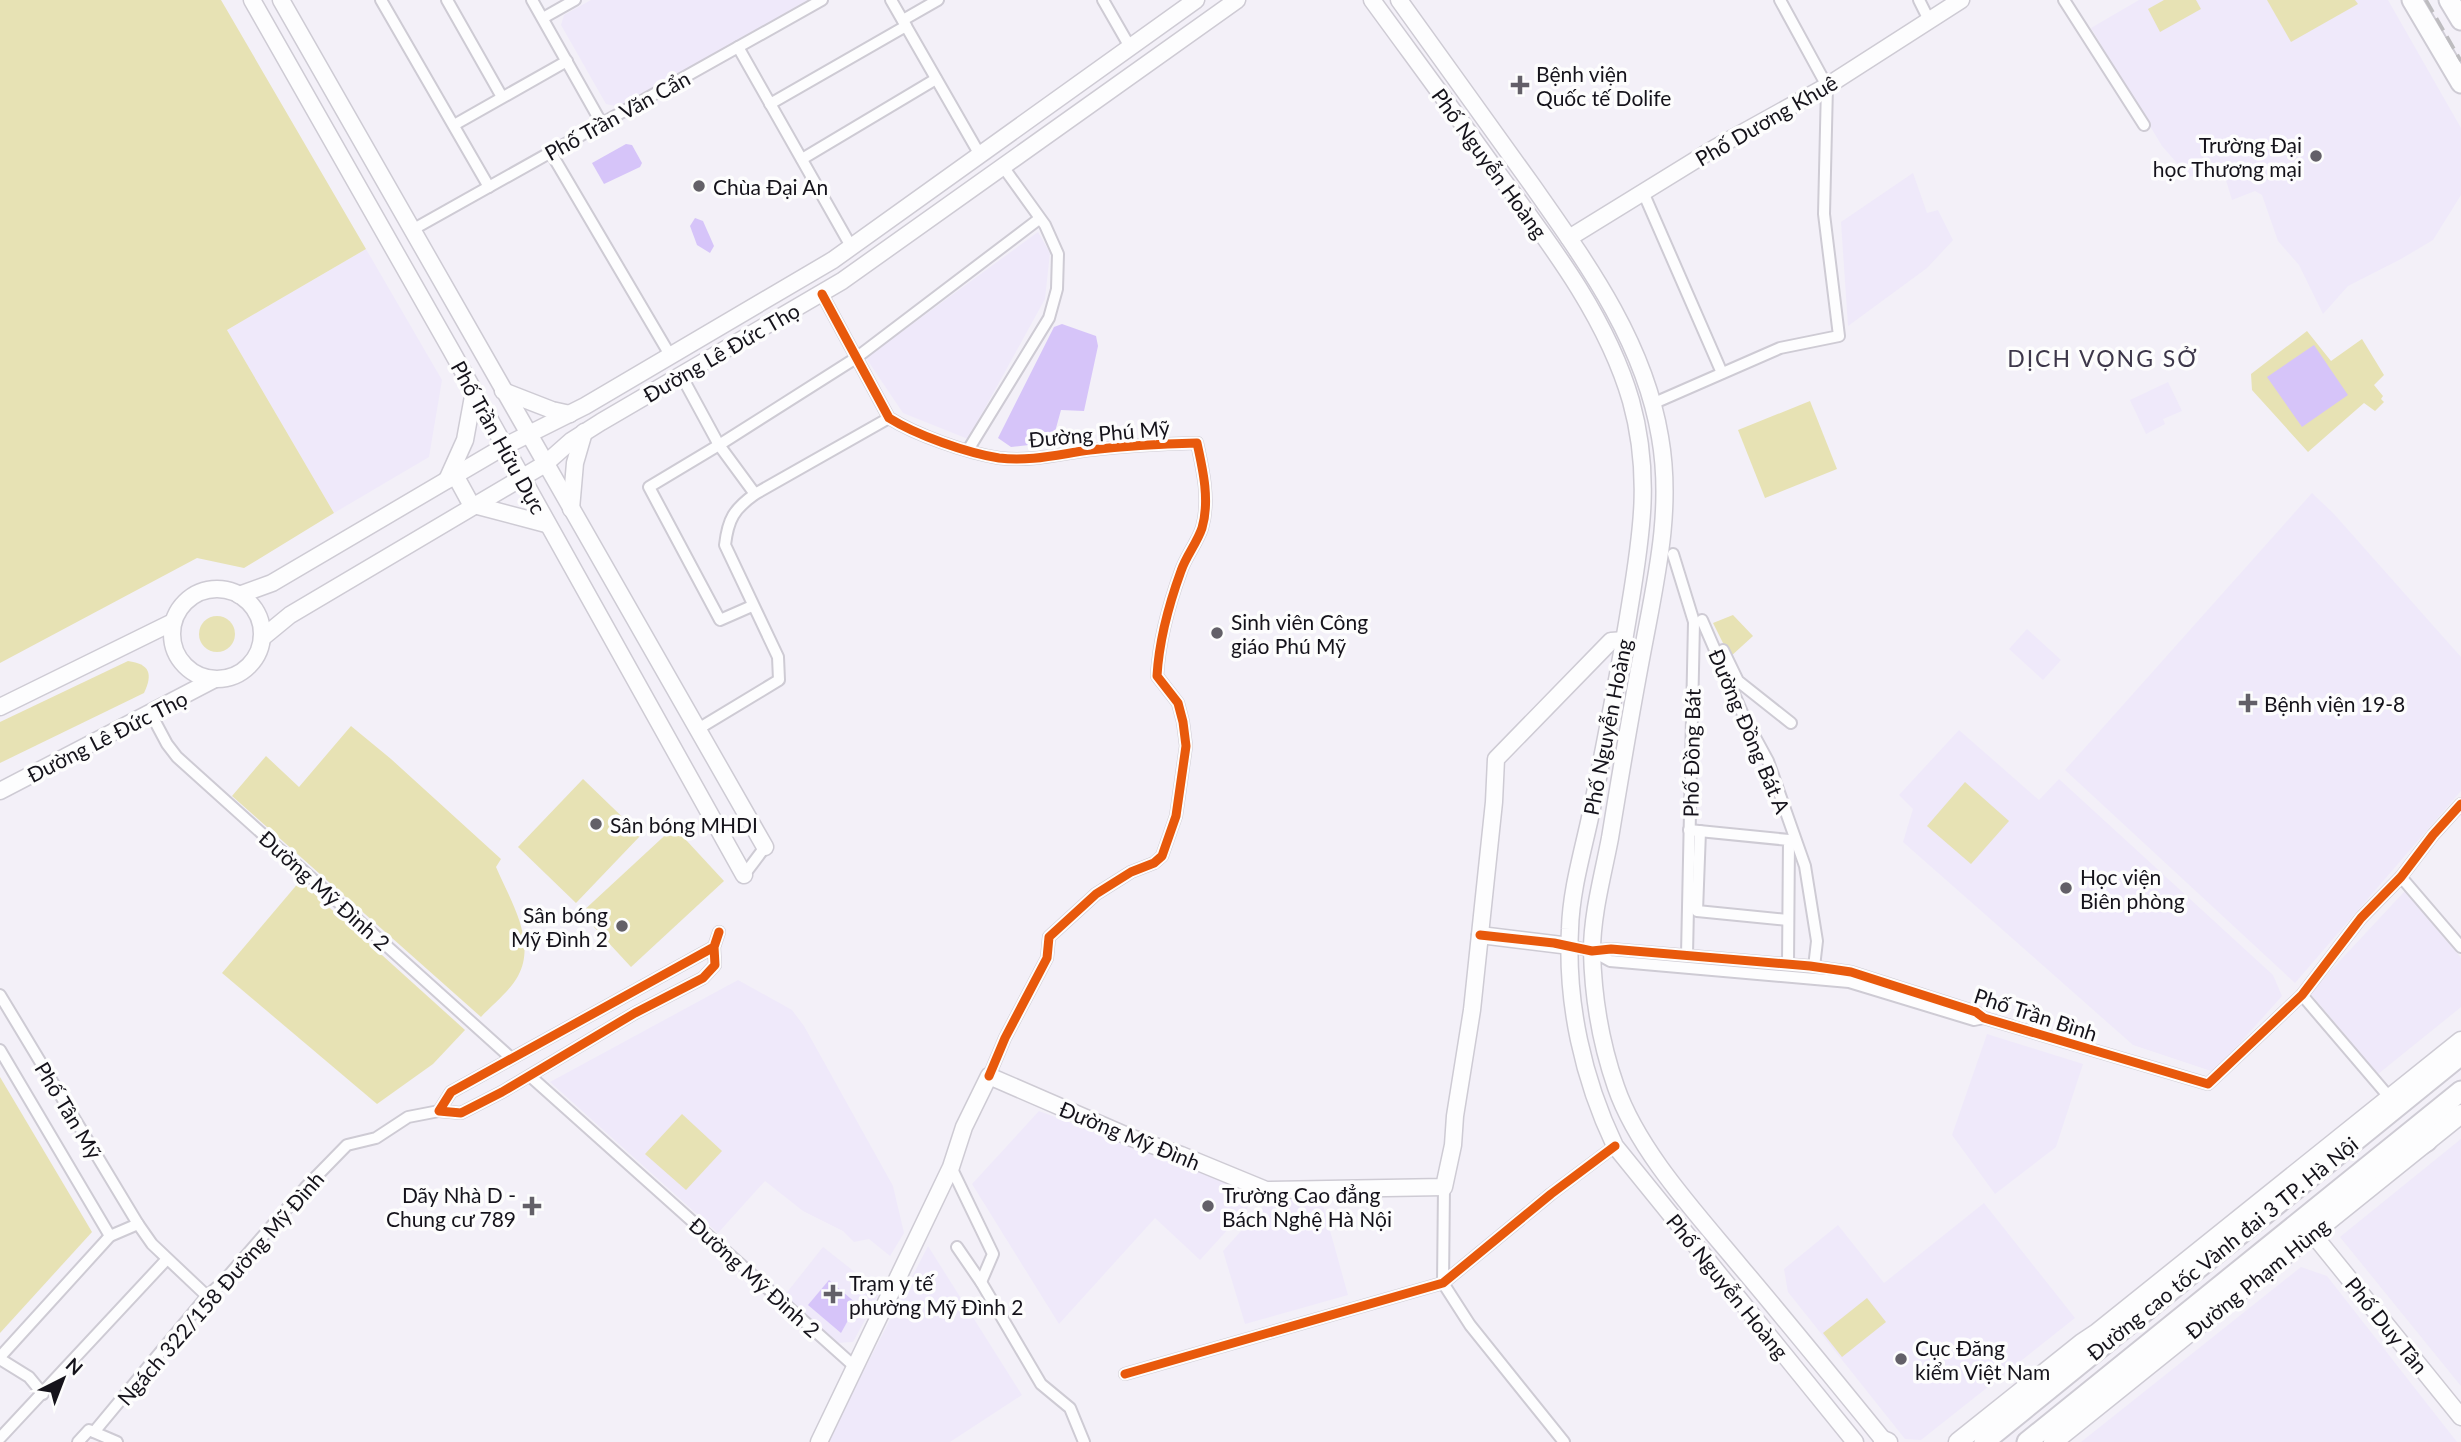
<svg xmlns="http://www.w3.org/2000/svg" width="2461" height="1442" font-family="Lato,sans-serif">
	<style>
		.built { fill: #efe9fa }
		.green { fill: #e7e2b4 }
		.water { fill: #d6c4f9 }
		.lines { fill: none; stroke-linecap: round; stroke-linejoin: round }
		.street-casing { stroke: #cecbd4; stroke-width: 14 }
		.secondary-casing { stroke: #cecbd4; stroke-width: 19 }
		.primary-casing { stroke: #cecbd4; stroke-width: 21 }
		.highway-casing { stroke: #cecbd4; stroke-width: 23 }
		.street { stroke: #fdfdfe; stroke-width: 10 }
		.secondary { stroke: #fdfdfe; stroke-width: 16 }
		.primary { stroke: #fdfdfe; stroke-width: 18 }
		.highway { stroke: #fdfdfe; stroke-width: 19 }
		.rail { stroke: #bdbcbf; stroke-width: 3.5; stroke-dasharray: 14 7; stroke-linecap: butt }
		.cycleway-casing { stroke: #fdfdfd; stroke-width: 13 }
		.cycleway { stroke: #e8590c; stroke-width: 9 }
		.poi-dot { fill: #636068; stroke: #fdfdfd; stroke-width: 2.5 }
		.labels { text-anchor: middle; dominant-baseline: central; stroke-width: 7; stroke-linejoin: round; paint-order: stroke }
		.poi-label { font-size: 21px; fill: #15131b; stroke: #fdfdfd; text-anchor: start }
		.street-label { font-size: 21px; fill: #15131b; stroke: #fdfdfd }
		.neighbourhood-label { font-size: 23px; letter-spacing: 2px; fill: #3d374a; stroke: #fdfdfd }
	</style>
	<rect width="100%" height="100%" fill="#f3f0f8"/>
	<!-- built -->
	<g class="built">
		<polygon points="591,0 808,0 620,107 606,104 561,25 564,15"/>
		<polygon points="2139,0 2388,0 2461,128 2461,195 2433,240 2401,259 2348,286 2323,314 2299,265 2278,241 2262,195 2255,191 2232,200 2222,167 2189,177 2162,146 2091,28"/>
		<polygon points="1913,173 1927,213 1938,210 1953,240 1927,268 1848,326 1841,222"/>
		<polygon points="1038,232 1050,253 1045,299 968,439 903,413 866,358"/>
		<polygon points="366,249 442,380 429,457 334,513 227,330"/>
		<polygon points="2168,382 2182,411 2163,419 2165,424 2146,434 2130,400"/>
		<polygon points="2312,493 2334,514 2461,657 2461,791 2295,983 2065,770"/>
		<polygon points="2027,629 2061,660 2043,680 2009,649"/>
		<polygon points="1959,730 2039,800 2059,779 2273,975 2282,996 2214,1072 2133,1045 1903,842 1913,809 1899,795"/>
		<polygon points="2405,891 2461,958 2461,1007 2378,1074 2310,993"/>
		<polygon points="738,980 792,1010 804,1026 893,1186 904,1233 890,1256 869,1239 854,1242 843,1231 803,1211 765,1181 718,1233 550,1082"/>
		<polygon points="1987,1034 2083,1064 2056,1147 1995,1194 1952,1135"/>
		<polygon points="1039,1111 1261,1193 1200,1260 1155,1218 1059,1324 972,1184"/>
		<polygon points="2461,1139 2461,1386 2340,1237"/>
		<polygon points="1321,1198 1348,1295 1245,1324 1223,1251 1268,1201"/>
		<polygon points="1984,1203 2075,1318 1921,1440 1905,1439 1788,1292 1784,1269 1838,1225 1884,1283"/>
		<polygon points="928,1246 1022,1395 950,1442 827,1442"/>
		<polygon points="823,1247 880,1292 853,1342 836,1343 785,1295"/>
		<polygon points="2301,1267 2327,1276 2457,1442 2081,1442"/>
	</g>
	<!-- green -->
	<g class="green">
		<polygon points="0,0 221,0 366,249 227,330 334,513 244,568 197,558 0,663"/>
		<polygon points="2164,0 2196,0 2201,9 2160,32 2148,9"/>
		<polygon points="2267,0 2355,0 2358,4 2291,42"/>
		<polygon points="2307,331 2331,361 2362,339 2384,375 2374,385 2383,396 2381,399 2384,402 2375,411 2364,403 2308,452 2252,390 2251,374"/>
		<polygon points="1810,401 1837,469 1765,498 1738,430"/>
		<polygon points="1733,615 1753,636 1730,657 1713,623"/>
		<circle cx="217" cy="634" r="18"/>
		<path d="M128,661C150,664 153,674 144,693L0,763V722Z"/>
		<path d="M351,726L391,759L501,859L496,867C510,900 537,941 518,976C510,991 492,1005 481,1017L232,796L266,756L299,787Z"/>
		<polygon points="583,779 641,835 576,903 518,847"/>
		<polygon points="1965,782 2009,821 1971,864 1927,826"/>
		<polygon points="674,827 724,881 631,967 581,913"/>
		<polygon points="300,881 465,1030 433,1064 377,1104 222,973"/>
		<polygon points="0,1077 92,1232 0,1333"/>
		<polygon points="682,1114 722,1151 686,1190 645,1154"/>
		<polygon points="1867,1298 1886,1322 1842,1357 1823,1333"/>
	</g>
	<!-- water -->
	<g class="water">
		<polygon points="626,144 632,145 642,163 640,167 604,184 592,163"/>
		<polygon points="695,218 703,221 714,246 710,253 697,245 690,226"/>
		<polygon points="1062,324 1096,336 1098,346 1084,411 1061,410 1053,439 1038,444 1011,447 998,438 1054,327"/>
		<polygon points="2314,345 2348,395 2302,427 2267,377"/>
		<polygon points="829,1280 857,1304 841,1333 808,1305"/>
	</g>
	<g class="lines">
		<defs>
			<g id="street">
				<polyline points="381,0 489,187"/>
				<polyline points="447,0 502,97"/>
				<polyline points="532,0 602,124"/>
				<polyline points="891,0 980,155"/>
				<polyline points="1103,0 1130,47"/>
				<polyline points="1919,0 1929,20"/>
				<polyline points="2064,0 2144,125"/>
				<polyline points="543,18 575,0"/>
				<polyline points="903,20 938,0"/>
				<polyline points="738,47 852,248"/>
				<polyline points="770,104 906,26"/>
				<polyline points="454,125 567,61"/>
				<polyline points="551,153 670,355"/>
				<polyline points="802,159 936,79"/>
				<polyline points="1643,192 1722,373"/>
				<polyline points="412,230 822,0"/>
				<path d="M822,294L889,418C916,435 967,453 999,458C1030,462 1060,454 1090,450C1125,446 1161,444 1197,443C1203,470 1210,501 1202,528C1197,543 1186,556 1181,571C1169,604 1159,641 1157,676L1178,703L1183,722L1186,746L1176,816L1162,856L1154,863L1131,872L1096,894L1049,937L1047,958L1005,1038L989,1076"/>
				<polyline points="681,375 719,445 755,494 889,418"/>
				<polyline points="1652,404 1780,348 1839,336 1824,214 1827,86 1780,0"/>
				<polyline points="968,450 1049,318 1057,289 1058,254 1045,225 1004,168"/>
				<polyline points="1673,554 1694,622 1687,955"/>
				<polyline points="752,606 720,620 649,487 719,445 856,358 1039,219"/>
				<polyline points="1702,620 1744,717 1768,761 1805,866 1817,941 1814,967"/>
				<polyline points="1723,650 1738,681 1791,723"/>
				<polyline points="151,714 167,744 177,757 510,1057"/>
				<path d="M698,729L779,680L778,657L725,545C728,519 734,509 755,494"/>
				<polyline points="1689,830 1789,840 1788,964"/>
				<polyline points="1700,831 1697,911 1788,920"/>
				<polyline points="744,875 765,847"/>
				<polyline points="2401,877 2461,947"/>
				<polyline points="1570,946 1592,951 1611,949 1810,966 1851,972 1976,1012 1984,1018 2208,1084 2302,995 2361,918 2401,877 2433,835 2461,804"/>
				<polyline points="714,947 451,1092 439,1111 461,1113 502,1092 635,1013 703,978 715,965 714,947 719,932"/>
				<polyline points="1592,951 1610,961 1849,982 1974,1020 1984,1018"/>
				<polyline points="0,995 138,1224 152,1244 207,1296"/>
				<polyline points="2302,995 2390,1098"/>
				<polyline points="0,1050 110,1236"/>
				<polyline points="530,1076 854,1366"/>
				<polyline points="951,1167 993,1254 981,1282"/>
				<polyline points="1444,1187 1443,1283 1470,1325 1564,1442"/>
				<polyline points="957,1247 981,1282 1041,1384 1070,1408 1084,1442"/>
				<polyline points="0,1357 110,1236 138,1224"/>
				<polyline points="0,1359 29,1377 43,1394"/>
				<polyline points="1125,1374 1443,1283 1551,1194 1615,1146"/>
				<polyline points="94,1432 207,1296 223,1282 305,1188 347,1145 376,1138 408,1117 439,1111"/>
				<polyline points="0,1438 167,1259"/>
				<polyline points="78,1442 89,1430 117,1442"/>
			</g>
			<g id="secondary">
				<polyline points="252,0 451,350 744,875"/>
				<polyline points="281,0 765,847"/>
				<path d="M1372,0C1415,59 1458,117 1500,176C1551,245 1607,318 1631,401C1651,473 1642,533 1630,605C1619,674 1605,744 1591,813C1583,851 1571,890 1570,929C1566,1003 1583,1079 1615,1146L1855,1442"/>
				<path d="M1399,0C1443,62 1488,123 1532,185C1586,262 1644,341 1660,437C1672,505 1658,570 1645,638C1632,705 1621,771 1610,838C1603,875 1592,914 1592,951C1593,996 1601,1044 1616,1087C1638,1151 1697,1214 1740,1266C1789,1324 1837,1383 1885,1442"/>
				<polyline points="1569,238 1715,148 1827,86 1961,0"/>
				<polyline points="503,391 552,410 570,414"/>
				<polyline points="455,475 472,506"/>
				<polyline points="447,480 465,440 474,391"/>
				<polyline points="474,505 546,524"/>
				<polyline points="571,509 575,463 584,432"/>
				<circle cx="217" cy="634" r="45"/>
				<polyline points="239,595 272,583 505,446 585,406 833,260 1196,0"/>
				<polyline points="262,638 290,615 545,464 571,441 601,422 842,281 1237,0"/>
				<polyline points="0,707 173,622"/>
				<polyline points="0,791 213,680"/>
				<polyline points="1480,935 1570,946"/>
				<polyline points="2312,1233 2461,1417"/>
				<polyline points="819,1442 951,1167 964,1127 989,1076 1132,1138 1181,1155 1266,1190 1444,1187 1453,1145 1455,1116 1472,1010 1494,802 1496,759 1611,641 1625,640"/>
			</g>
			<g id="primary">
				<polyline points="1883,1440 1888,1442"/>
				<polyline points="1958,1442 2082,1343 2097,1333 2461,1041"/>
				<polyline points="2053,1442 2461,1114"/>
			</g>
			<g id="highway">
				<polyline points="2412,0 2461,83"/>
				<polyline points="2449,0 2461,20"/>
				<polyline points="2380,1169 2427,1141"/>
				<polyline points="1984,1442 2461,1055"/>
				<polyline points="2027,1442 2461,1091"/>
			</g>
		</defs>
		<!-- street casing -->
		<use href="#street" class="street-casing"/>
		<!-- secondary casing -->
		<use href="#secondary" class="secondary-casing"/>
		<!-- primary casing -->
		<use href="#primary" class="primary-casing"/>
		<!-- highway casing -->
		<use href="#highway" class="highway-casing"/>
		<!-- street -->
		<use href="#street" class="street"/>
		<!-- secondary -->
		<use href="#secondary" class="secondary"/>
		<!-- primary -->
		<use href="#primary" class="primary"/>
		<!-- highway -->
		<use href="#highway" class="highway"/>
		<!-- rail -->
		<polyline class="rail" points="2426,0 2461,61"/>
		<defs>
			<g id="cycleway">
				<path d="M822,294L889,418C916,435 967,453 999,458C1030,462 1060,454 1090,450C1125,446 1161,444 1197,443C1203,470 1210,501 1202,528C1197,543 1186,556 1181,571C1169,604 1159,641 1157,676L1178,703L1183,722L1186,746L1176,816L1162,856L1154,863L1131,872L1096,894L1049,937L1047,958L1005,1038L989,1076"/>
				<polyline points="1480,935 1554,943 1592,951 1611,949 1810,966 1851,972 1976,1012 1984,1018 2208,1084 2302,995 2361,918 2401,877 2433,835 2461,804"/>
				<polyline points="714,947 451,1092 439,1111 461,1113 502,1092 635,1013 703,978 715,965 714,947 719,932"/>
				<polyline points="1125,1374 1443,1283 1551,1194 1615,1146"/>
			</g>
		</defs>
		<!-- cycleway casing -->
		<use href="#cycleway" class="cycleway-casing"/>
		<!-- cycleway -->
		<use href="#cycleway" class="cycleway"/>
	</g>
	<!-- markers -->
	<g class="poi-dot">
		<path d="M1516.5 74.5h7v7h7v7h-7v7h-7v-7h-7v-7h7z"/>
		<circle cx="2316" cy="156" r="7"/>
		<circle cx="699" cy="186" r="7"/>
		<circle cx="1217" cy="633" r="7"/>
		<path d="M2244.5 692.5h7v7h7v7h-7v7h-7v-7h-7v-7h7z"/>
		<circle cx="596" cy="824" r="7"/>
		<circle cx="2066" cy="888" r="7"/>
		<circle cx="622" cy="926" r="7"/>
		<path d="M528.5 1195.5h7v7h7v7h-7v7h-7v-7h-7v-7h7z"/>
		<circle cx="1208" cy="1206" r="7"/>
		<path d="M829.5 1283.5h7v7h7v7h-7v7h-7v-7h-7v-7h7z"/>
		<circle cx="1901" cy="1359" r="7"/>
	</g>
	<g class="labels">
		<!-- poi labels -->
		<g class="poi-label">
			<text x="1536" y="73">Bệnh viện<tspan x="1536" dy="24">Quốc tế Dolife</tspan></text>
			<text x="2302" y="144" text-anchor="end">Trường Đại<tspan x="2302" dy="24">học Thương mại</tspan></text>
			<text x="713" y="186">Chùa Đại An</text>
			<text x="1231" y="621">Sinh viên Công<tspan x="1231" dy="24">giáo Phú Mỹ</tspan></text>
			<text x="2264" y="703">Bệnh viện 19-8</text>
			<text x="610" y="824">Sân bóng MHDI</text>
			<text x="2080" y="876">Học viện<tspan x="2080" dy="24">Biên phòng</tspan></text>
			<text x="608" y="914" text-anchor="end">Sân bóng<tspan x="608" dy="24">Mỹ Đình 2</tspan></text>
			<text x="516" y="1194" text-anchor="end">Dãy Nhà D -<tspan x="516" dy="24">Chung cư 789</tspan></text>
			<text x="1222" y="1194">Trường Cao đẳng<tspan x="1222" dy="24">Bách Nghệ Hà Nội</tspan></text>
			<text x="849" y="1282">Trạm y tế<tspan x="849" dy="24">phường Mỹ Đình 2</tspan></text>
			<text x="1915" y="1347">Cục Đăng<tspan x="1915" dy="24">kiểm Việt Nam</tspan></text>
		</g>
		<!-- street labels -->
		<g class="street-label">
			<text transform="translate(617 115) rotate(-29)">Phố Trần Văn Cẩn</text>
			<text transform="translate(1766 120) rotate(-30)">Phố Dương Khuê</text>
			<text transform="translate(1490 163) rotate(54)">Phố Nguyễn Hoàng</text>
			<text transform="translate(721 352) rotate(-30)">Đường Lê Đức Thọ</text>
			<text transform="translate(1099 433) rotate(-5)">Đường Phú Mỹ</text>
			<text transform="translate(499 437) rotate(61)">Phố Trần Hữu Dực</text>
			<text transform="translate(1607 727) rotate(-79)">Phố Nguyễn Hoàng</text>
			<text transform="translate(1750 731) rotate(67)">Đường Đồng Bát A</text>
			<text transform="translate(107 736) rotate(-27)">Đường Lê Đức Thọ</text>
			<text transform="translate(1691 753) rotate(-89)">Phố Đồng Bát</text>
			<text transform="translate(325 890) rotate(42)">Đường Mỹ Đình 2</text>
			<text transform="translate(2036 1014) rotate(18)">Phố Trần Bình</text>
			<text transform="translate(69 1110) rotate(59)">Phố Tân Mỹ</text>
			<text transform="translate(1130 1135) rotate(22)">Đường Mỹ Đình</text>
			<text transform="translate(2222 1248) rotate(-39)">Đường cao tốc Vành đai 3 TP. Hà Nội</text>
			<text transform="translate(755 1277) rotate(42)">Đường Mỹ Đình 2</text>
			<text transform="translate(2257 1278) rotate(-39)">Đường Phạm Hùng</text>
			<text transform="translate(1728 1286) rotate(51)">Phố Nguyễn Hoàng</text>
			<text transform="translate(220 1288) rotate(-49)">Ngách 322/158 Đường Mỹ Đình</text>
			<text transform="translate(2387 1325) rotate(51)">Phố Duy Tân</text>
		</g>
		<!-- neighbourhood labels -->
		<g class="neighbourhood-label">
			<text x="2103" y="358">DỊCH VỌNG SỞ</text>
		</g>
	</g>
	<!-- north arrow -->
	<g transform="translate(63 1379) rotate(42)" stroke="#fdfdfd" stroke-width="5" paint-order="stroke">
	<path d="M0-5L12 26L0 18L-12 26Z" fill="#15131b"/>
	<text y="-10" font-size="19" font-weight="bold" text-anchor="middle" fill="#15131b">N</text>
	</g>
</svg>
